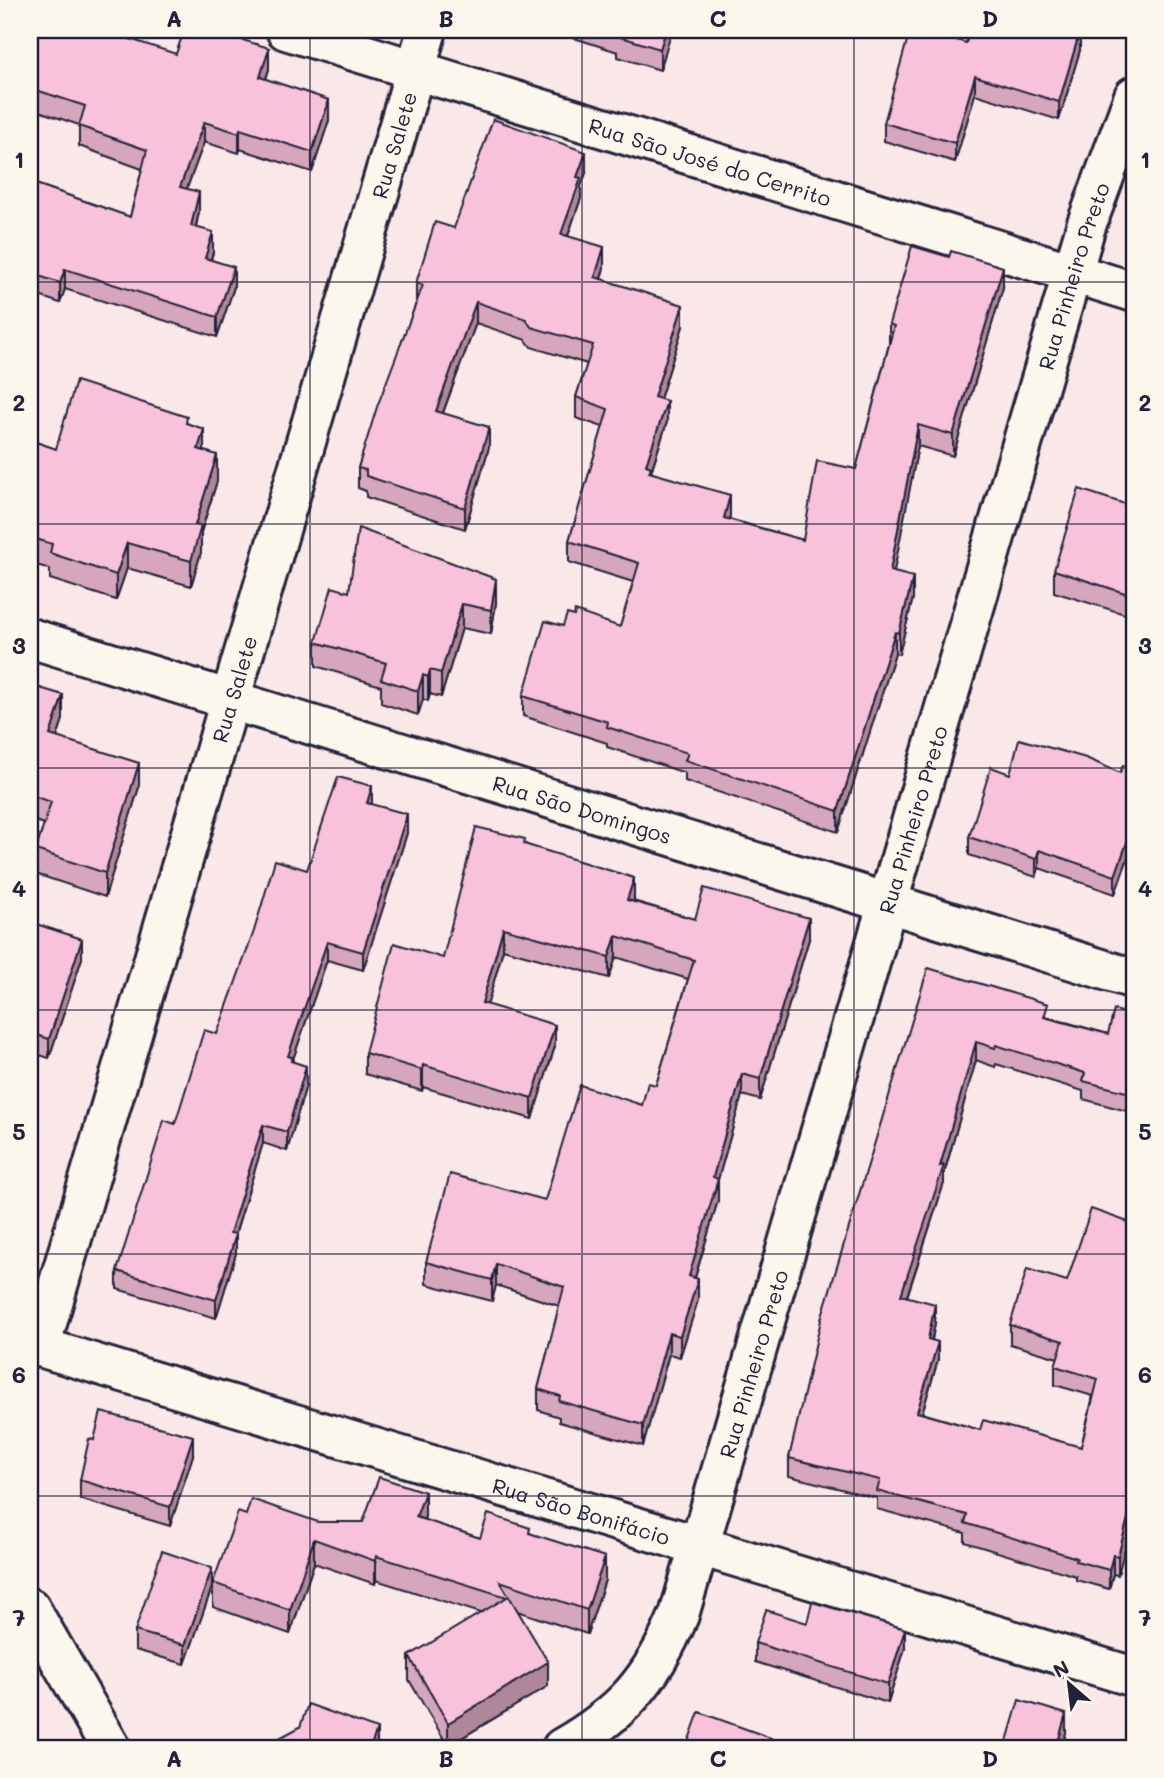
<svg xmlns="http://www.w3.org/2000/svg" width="1164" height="1778" font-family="Mali,sans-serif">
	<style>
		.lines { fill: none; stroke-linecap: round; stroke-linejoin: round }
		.minor-casing { stroke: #22223b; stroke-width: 44 }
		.minor { stroke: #fbf7ec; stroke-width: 38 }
		.wall { fill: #d6a7bc; stroke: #22223b; stroke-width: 2 }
		.shaded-wall { fill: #ae8899; stroke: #22223b; stroke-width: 2 }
		.building { fill: #f9c2db; stroke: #22223b; stroke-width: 2 }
		.grid { fill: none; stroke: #22223b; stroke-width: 2; stroke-opacity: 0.55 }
		.labels { text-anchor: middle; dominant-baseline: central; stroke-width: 7; stroke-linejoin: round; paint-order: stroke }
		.street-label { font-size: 21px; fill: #22223b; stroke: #fbf7ec }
		.neatline { fill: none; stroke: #22223b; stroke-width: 2.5 }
		.grid-label { font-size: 23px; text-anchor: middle; font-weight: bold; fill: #22223b }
	</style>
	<rect width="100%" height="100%" fill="#fae7e7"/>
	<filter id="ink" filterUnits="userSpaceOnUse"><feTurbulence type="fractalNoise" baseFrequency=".0143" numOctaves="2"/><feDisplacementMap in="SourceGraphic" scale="14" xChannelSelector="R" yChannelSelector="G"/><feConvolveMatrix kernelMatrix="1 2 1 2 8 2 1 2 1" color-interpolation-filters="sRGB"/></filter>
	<g filter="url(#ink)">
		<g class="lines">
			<defs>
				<g id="minor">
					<path id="s1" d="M286,30L1134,292"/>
					<path id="s2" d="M30,638L1134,979"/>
					<path id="s3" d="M30,1344L1134,1677"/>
					<path id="s4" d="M40,1347L427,30"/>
					<polyline points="30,1608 111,1748"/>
					<path id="s5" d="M562,1748C623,1713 652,1680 679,1615L1086,226L1134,96"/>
				</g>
			</defs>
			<!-- minor casing -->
			<use href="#minor" class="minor-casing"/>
			<!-- minor -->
			<use href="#minor" class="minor"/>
		</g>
		<!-- wall -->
		<g class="wall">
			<polygon points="30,30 176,54 234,37 269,69 266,79 329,120 312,172 240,149 239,153 204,142 187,188 199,212 196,227 213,252 211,260 234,287 217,337 65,289 60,303 30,293 30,182 130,217 142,169 79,146 79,125 30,108"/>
			<polygon points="549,30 672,30 660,70 618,57 618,52"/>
			<polygon points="966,43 1080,50 1059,120 975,94 955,162 884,141 884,123"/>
			<polygon points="586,173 581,186 581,198 568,236 604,268 601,279 683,326 660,399 667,422 651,472 730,516 729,519 803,540 856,469 889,344 889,324 1003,287 953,456 918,446 893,572 913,598 899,654 895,653 838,832 685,781 685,773 607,747 607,743 523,716 523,696 563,626 574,616 620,627 633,582 569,562 569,541 603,427 576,418 576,397 587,364 531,347 526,340 476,323 443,413 489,447 465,529 366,497 366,491 358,488 358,468 416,303 416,283 454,228"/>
			<polygon points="1134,367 1134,400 1131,399 1131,378"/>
			<polygon points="187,423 204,451 217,481 201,532 201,552 191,586 127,568 116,600 50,579 50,569 30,563 30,440 56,449"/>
			<polygon points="1134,507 1134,617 1054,592 1054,570"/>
			<polygon points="349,592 496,603 491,634 462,628 441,697 430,694 428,701 423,699 418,715 381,703 381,686 316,666 316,642"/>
			<polygon points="30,685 63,719 57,737 139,787 105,897 36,874 36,850 44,824 30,819"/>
			<polygon points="1134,769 1134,850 1131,849 1115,894 1039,868 1036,877 969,855 969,837 1010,774 1120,773"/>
			<polygon points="372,804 407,833 363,970 327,960 292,1062 306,1085 287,1151 263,1143 235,1234 236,1253 216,1318 117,1289 117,1271 175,1124 217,1034 307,870"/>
			<polygon points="525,844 634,899 633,901 695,919 809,939 760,1100 742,1095 718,1179 718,1200 695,1278 698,1300 680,1357 669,1354 643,1446 559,1422 559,1417 538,1410 538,1389 559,1306 496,1285 492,1301 426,1284 426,1262 545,1200 642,1105 656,1085 688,979 616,957 609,978 503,949 487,1005 555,1046 532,1119 423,1087 422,1091 365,1074 365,1053 443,958"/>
			<polygon points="30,922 82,958 49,1058 30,1052"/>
			<polygon points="928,968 1048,1017 1108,1034 1134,1015 1134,1113 1083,1099 1083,1091 996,1064 995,1067 976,1060 944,1174 944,1183 907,1297 935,1323 932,1340 938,1360 922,1413 980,1430 1081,1447 1093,1396 1055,1385 1055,1366 1058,1358 1010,1344 1010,1325 1067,1281 1134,1224 1118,1575 1113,1574 1109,1589 1076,1580 1076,1576 965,1542 965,1533 877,1509 877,1498 789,1476 789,1458"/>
			<polygon points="193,1455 170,1526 80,1499 80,1480"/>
			<polygon points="246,1515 318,1522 363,1522 425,1516 424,1520 480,1538 530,1533 605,1580 587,1634 517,1611 548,1686 448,1746 409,1680 409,1656 481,1613 376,1580 375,1584 314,1563 290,1634 213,1607 213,1583"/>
			<polygon points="212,1587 185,1664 135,1650 135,1631"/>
			<polygon points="807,1623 905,1648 888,1703 755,1662 755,1643"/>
		</g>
		<!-- shaded-wall -->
		<g class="shaded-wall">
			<polygon points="666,30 672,30 660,70 660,49"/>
			<polygon points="1080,31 1080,50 1059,120 1059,102"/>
			<polygon points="269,48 269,69 260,97 260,77"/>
			<polygon points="975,76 975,94 955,162 955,143"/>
			<polygon points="329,100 329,120 312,172 312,152"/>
			<polygon points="204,122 204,142 180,207 180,187"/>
			<polygon points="240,129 240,149 239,153 239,133"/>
			<polygon points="586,152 586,173 581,186 581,198 561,255 561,234 577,177"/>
			<polygon points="199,192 199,212 191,246 191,226"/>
			<polygon points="213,232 213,252 205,278 205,258"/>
			<polygon points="604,247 604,268 595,298 595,277"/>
			<polygon points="234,267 234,287 217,337 217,317"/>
			<polygon points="1003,267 1003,287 953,456 953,435"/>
			<polygon points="65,269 65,289 60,303 60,283"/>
			<polygon points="476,302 476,323 436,431 436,411"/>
			<polygon points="683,305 683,326 654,418 654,397"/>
			<polygon points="667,401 667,422 651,471 651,487 646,465"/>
			<polygon points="918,425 918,446 890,592 890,571"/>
			<polygon points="489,427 489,447 465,529 465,508"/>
			<polygon points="204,429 204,454 198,449"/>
			<polygon points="217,455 217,481 201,532 201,552 191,586 191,561 195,525"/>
			<polygon points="730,495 730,516 724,539 724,518"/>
			<polygon points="127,543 127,568 116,600 116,575"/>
			<polygon points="913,577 913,598 899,654 899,633"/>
			<polygon points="496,579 496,603 491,634 491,610"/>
			<polygon points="462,604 462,628 441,697 441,673"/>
			<polygon points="895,632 895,653 838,832 838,811"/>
			<polygon points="430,670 430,694 428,701 428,677"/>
			<polygon points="423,675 423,699 418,715 418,691"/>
			<polygon points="63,695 63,719 50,759 50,735"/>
			<polygon points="139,763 139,787 105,897 105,873"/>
			<polygon points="372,786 372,805 367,803"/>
			<polygon points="407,814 407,833 363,970 363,952"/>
			<polygon points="1131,831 1131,849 1115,894 1115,876"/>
			<polygon points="1039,850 1039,868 1036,877 1036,859"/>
			<polygon points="634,878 634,899 627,921 627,900"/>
			<polygon points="809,918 809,939 760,1100 760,1079"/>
			<polygon points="503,928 503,949 482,1024 482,1003"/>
			<polygon points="616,936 616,957 609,978 609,957"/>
			<polygon points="82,939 82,958 49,1058 49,1039"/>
			<polygon points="327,942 327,960 292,1062 288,1056"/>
			<polygon points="555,1025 555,1046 532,1119 532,1098"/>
			<polygon points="976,1042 976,1060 944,1174 944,1183 901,1314 901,1295 940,1166"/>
			<polygon points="423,1065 423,1087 422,1091 422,1070"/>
			<polygon points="306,1066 306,1085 287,1151 287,1132"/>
			<polygon points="742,1074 742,1095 714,1194 718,1179 718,1200 689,1297 689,1276 713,1177"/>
			<polygon points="263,1125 263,1143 230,1251 230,1233"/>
			<polygon points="236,1234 236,1253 216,1318 216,1300"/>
			<polygon points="496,1264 496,1285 492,1301 492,1280"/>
			<polygon points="698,1279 698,1300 680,1357 680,1336"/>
			<polygon points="935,1304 935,1323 928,1357 928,1339"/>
			<polygon points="669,1333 669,1354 643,1446 643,1425"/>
			<polygon points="938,1342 938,1360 917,1430 917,1412"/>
			<polygon points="193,1436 193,1455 170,1526 170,1507"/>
			<polygon points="425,1492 425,1516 416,1541 416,1517"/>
			<polygon points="1134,1495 1134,1514 1118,1575 1118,1556"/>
			<polygon points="314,1539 314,1563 290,1634 290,1610"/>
			<polygon points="1113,1555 1113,1574 1109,1589 1109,1570"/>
			<polygon points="376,1556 376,1580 375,1584 375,1561"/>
			<polygon points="605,1557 605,1580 587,1634 587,1610"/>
			<polygon points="212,1568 212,1587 185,1664 185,1645"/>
			<polygon points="905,1629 905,1648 888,1703 888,1684"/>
			<polygon points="548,1662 548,1686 448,1746 448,1723"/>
			<polygon points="1066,1714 1066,1733 1062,1748 1058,1742"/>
			<polygon points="377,1729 377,1747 370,1748"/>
			<polygon points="771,1738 771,1748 767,1748"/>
		</g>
		<!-- building -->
		<g class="building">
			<polygon points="30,30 102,30 176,54 184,30 222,30 234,33 233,37 269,48 260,77 329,100 312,152 240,129 239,133 204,122 180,187 199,192 191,226 213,232 205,258 234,267 217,317 65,269 60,283 30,273 30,182 130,217 147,150 79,126 85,106 30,88"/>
			<polygon points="613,30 666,30 660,49 618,36 619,32"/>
			<polygon points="910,30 926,30 966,43 970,30 1075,30 1080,31 1059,102 975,76 955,143 884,123"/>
			<polygon points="493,119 586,152 577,177 581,178 561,234 604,247 595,277 683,305 654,397 667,401 646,465 651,467 649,472 730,495 724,518 803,540 817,461 856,469 894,326 889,324 912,246 949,257 951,251 1003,267 953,435 918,425 890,571 913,577 899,633 895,632 838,811 685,760 688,753 607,727 608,722 523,696 545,621 563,626 567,614 574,616 575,611 620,627 639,563 569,541 608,409 576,397 593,345 531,327 526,319 476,302 436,411 489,427 465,508 366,476 366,470 358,468 377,407 423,285 416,283 435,222 454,228"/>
			<polygon points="1134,367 1134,379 1131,378"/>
			<polygon points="76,381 187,417 186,423 204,429 198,449 217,455 195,525 201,526 191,561 127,543 116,575 50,553 52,544 30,537 30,440 56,449"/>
			<polygon points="1079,489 1134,507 1134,596 1054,570"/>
			<polygon points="358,528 496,579 491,610 462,604 441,673 430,670 428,677 423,675 418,691 381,679 386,663 316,642 332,587 349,592"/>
			<polygon points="30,685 63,695 50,735 139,763 105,873 36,850 51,802 30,795"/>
			<polygon points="1019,739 1086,758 1120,773 1123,765 1134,769 1134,832 1131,831 1115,876 1039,850 1036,859 969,837 991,767 1010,774"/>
			<polygon points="338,777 372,786 367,803 407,814 363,952 327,942 288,1056 292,1057 291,1061 306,1066 287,1132 263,1125 230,1233 236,1234 216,1300 117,1271 164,1120 175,1124 204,1030 217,1034 254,931 275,860 307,870"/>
			<polygon points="476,827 525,839 524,844 634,878 627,900 695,919 704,888 809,918 760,1079 742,1074 713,1177 718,1179 689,1276 698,1279 680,1336 669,1333 643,1425 559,1401 560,1396 538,1389 564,1287 496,1264 492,1280 426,1262 450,1174 545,1200 580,1085 642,1105 648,1083 656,1085 694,960 616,936 609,957 503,928 482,1003 555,1025 532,1098 423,1065 422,1070 365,1053 394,943 443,958"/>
			<polygon points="30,922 82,939 49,1039 30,1033"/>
			<polygon points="928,968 1048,1004 1044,1017 1108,1034 1114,1010 1134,1015 1134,1094 1083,1081 1085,1073 996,1045 995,1048 976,1042 940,1166 944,1165 901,1295 935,1304 928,1339 938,1342 917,1412 980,1430 983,1420 1081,1447 1098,1379 1055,1366 1063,1341 1010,1325 1027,1269 1067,1281 1091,1209 1134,1224 1134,1495 1118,1556 1113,1555 1109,1570 1076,1561 1077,1558 965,1523 967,1515 877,1491 880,1480 789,1458 822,1316"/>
			<polygon points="101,1412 193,1436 170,1507 80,1480 89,1439 94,1440"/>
			<polygon points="379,1477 425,1492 416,1517 480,1538 488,1514 530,1528 529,1533 605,1557 587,1610 500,1581 548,1662 448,1723 409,1656 507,1597 376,1556 375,1561 314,1539 290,1610 213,1583 238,1512 246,1515 251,1499 318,1522 363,1522"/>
			<polygon points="162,1551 212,1568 185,1645 135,1631"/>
			<polygon points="812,1602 905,1629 888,1684 755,1643 766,1610 807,1623"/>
			<polygon points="1019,1700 1066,1714 1058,1742 1072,1746 1072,1748 1005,1748"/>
			<polygon points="308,1704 377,1729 370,1748 261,1748 300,1727"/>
			<polygon points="699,1712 771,1738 767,1748 686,1748"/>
		</g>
	</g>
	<!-- grid -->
	<path class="grid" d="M310,30V1748M582,30V1748M854,30V1748M30,282H1134M30,524H1134M30,768H1134M30,1010H1134M30,1254H1134M30,1496H1134"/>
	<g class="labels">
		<!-- street labels -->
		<g class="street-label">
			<text stroke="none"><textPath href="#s4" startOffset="1253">Rua Salete</textPath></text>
			<text stroke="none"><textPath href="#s1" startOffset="444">Rua São José do Cerrito</textPath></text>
			<text stroke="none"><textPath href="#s5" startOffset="1577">Rua Pinheiro Preto</textPath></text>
			<text stroke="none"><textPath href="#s4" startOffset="686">Rua Salete</textPath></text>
			<text stroke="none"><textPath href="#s2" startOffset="578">Rua São Domingos</textPath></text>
			<text stroke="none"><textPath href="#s5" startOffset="1010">Rua Pinheiro Preto</textPath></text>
			<text stroke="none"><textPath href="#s5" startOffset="443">Rua Pinheiro Preto</textPath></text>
			<text stroke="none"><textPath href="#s3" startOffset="576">Rua São Bonifácio</textPath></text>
		</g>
	</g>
	<!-- margin -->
	<rect width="1164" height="1778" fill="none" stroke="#fbf7ec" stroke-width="77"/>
	<!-- north arrow -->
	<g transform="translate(1069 1684) rotate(332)" stroke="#fbf7ec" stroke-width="5" paint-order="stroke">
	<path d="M0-5L12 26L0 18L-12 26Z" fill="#22223b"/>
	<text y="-10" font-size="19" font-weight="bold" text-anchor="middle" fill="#22223b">N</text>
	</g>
	<rect x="38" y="38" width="1088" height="1702" class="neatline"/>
	<g class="grid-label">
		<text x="174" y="27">A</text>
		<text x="446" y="27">B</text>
		<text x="718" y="27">C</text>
		<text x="990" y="27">D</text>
		<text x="19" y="168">1</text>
		<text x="1145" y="168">1</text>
		<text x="19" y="411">2</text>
		<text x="1145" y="411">2</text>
		<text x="19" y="654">3</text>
		<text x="1145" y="654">3</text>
		<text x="19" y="897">4</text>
		<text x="1145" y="897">4</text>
		<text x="19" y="1140">5</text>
		<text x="1145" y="1140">5</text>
		<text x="19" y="1383">6</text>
		<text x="1145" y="1383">6</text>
		<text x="19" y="1626">7</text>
		<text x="1145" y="1626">7</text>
		<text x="174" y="1767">A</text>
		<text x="446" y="1767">B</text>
		<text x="718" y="1767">C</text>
		<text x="990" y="1767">D</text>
	</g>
</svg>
